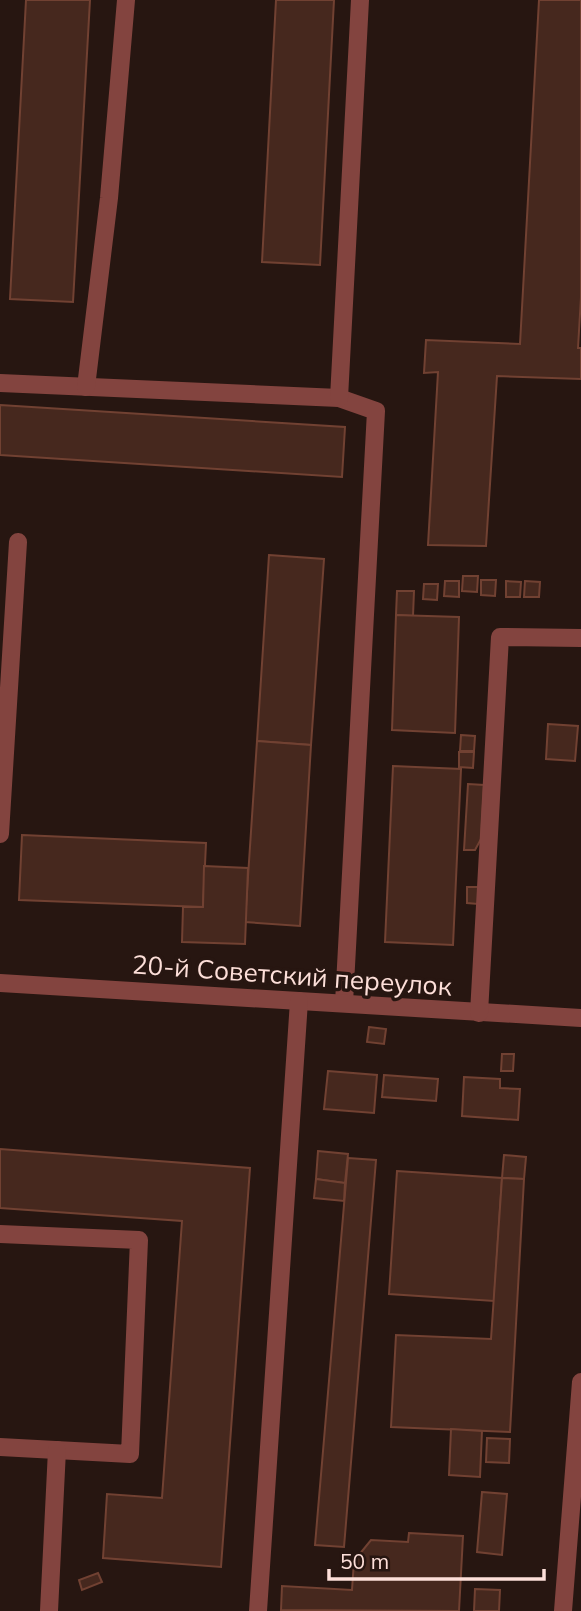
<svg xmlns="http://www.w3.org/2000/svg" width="581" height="1611" font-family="Mulish,sans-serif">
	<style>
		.building { fill: #46281e; stroke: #714132; stroke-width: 2 }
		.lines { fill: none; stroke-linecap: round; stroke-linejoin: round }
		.minor { stroke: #83443f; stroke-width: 18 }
		.labels { text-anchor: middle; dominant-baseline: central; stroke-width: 7; stroke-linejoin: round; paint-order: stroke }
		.street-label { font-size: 26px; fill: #fddfd9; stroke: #271611 }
	</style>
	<rect width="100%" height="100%" fill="#271611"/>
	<!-- building -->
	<g class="building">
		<polygon points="26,0 90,0 73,302 10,299"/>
		<polygon points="276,0 334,0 320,265 262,262"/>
		<polygon points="539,0 581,0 581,297 578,348 581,348 581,379 497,376 486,546 428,545 438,372 424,373 426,340 520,344"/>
		<polygon points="0,405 345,427 342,477 0,455"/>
		<polygon points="269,555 324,559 311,745 257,741"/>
		<polygon points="463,576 478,576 477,592 462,591"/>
		<polygon points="481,580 496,580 495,596 481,595"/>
		<polygon points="445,581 459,581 459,597 444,596"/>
		<polygon points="506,581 521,582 520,597 506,597"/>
		<polygon points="525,581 540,582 539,597 524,597"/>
		<polygon points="424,584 438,584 437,600 423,599"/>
		<polygon points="397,591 414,591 413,616 396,615"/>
		<polygon points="396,615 459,617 455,733 392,730"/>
		<polygon points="548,724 578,726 575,761 546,759"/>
		<polygon points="461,735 475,736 474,751 460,751"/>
		<polygon points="257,741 311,745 300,926 245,922"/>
		<polygon points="459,752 474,752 473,768 459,767"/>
		<polygon points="393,766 461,769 453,945 385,942"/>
		<polygon points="468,784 484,785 481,839 475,850 464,850"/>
		<polygon points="22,835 206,843 203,907 19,900"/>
		<polygon points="204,866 248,868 245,944 182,942 183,907 203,907"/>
		<polygon points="467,887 478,887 478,904 467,903"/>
		<polygon points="369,1027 386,1029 384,1044 367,1042"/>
		<polygon points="502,1054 514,1054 513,1071 501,1071"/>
		<polygon points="328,1071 377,1075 374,1113 324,1109"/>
		<polygon points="384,1075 438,1079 436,1101 382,1097"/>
		<polygon points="464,1077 500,1079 500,1088 520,1089 518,1120 462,1116"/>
		<polygon points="0,1149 250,1168 221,1567 103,1558 107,1494 162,1498 182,1221 0,1208"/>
		<polygon points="318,1151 348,1154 345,1183 316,1179"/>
		<polygon points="504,1155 526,1157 524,1179 502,1178"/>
		<polygon points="348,1158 376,1160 344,1547 315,1545"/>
		<polygon points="397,1171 502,1178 494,1301 389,1294"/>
		<polygon points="502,1178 524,1179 510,1432 391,1427 396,1335 491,1339"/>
		<polygon points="316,1179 345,1183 344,1201 314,1198"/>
		<polygon points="451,1429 482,1431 480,1477 449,1475"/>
		<polygon points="487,1438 510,1439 509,1463 486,1462"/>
		<polygon points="482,1492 507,1494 502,1555 477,1552"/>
		<polygon points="409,1533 463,1536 459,1611 281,1610 282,1586 352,1590 354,1561 371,1540 408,1542"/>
		<polygon points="98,1573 102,1582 82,1590 79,1580"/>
		<polygon points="475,1589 500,1590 499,1611 474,1611"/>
	</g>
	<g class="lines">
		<!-- minor -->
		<g class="minor">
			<polyline points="0,383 339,398 376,411 344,1003"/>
			<polyline points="86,387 109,198 126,0"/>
			<polyline points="339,398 360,0"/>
			<polyline points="0,834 18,542"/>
			<polyline points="0,983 581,1018"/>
			<polyline points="479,1013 500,637 581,638"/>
			<polyline points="0,1234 139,1240 130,1454 0,1447"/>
			<polyline points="49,1611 57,1450"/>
			<polyline points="258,1611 299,1001"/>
			<polyline points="563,1611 581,1382"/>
		</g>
	</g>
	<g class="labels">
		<!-- street labels -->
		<g class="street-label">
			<text transform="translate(292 975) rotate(4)">20-й Советский переулок</text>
		</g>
	</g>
	<!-- scale -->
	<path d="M329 1569v10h215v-10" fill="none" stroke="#fddfd9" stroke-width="3.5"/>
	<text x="340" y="1569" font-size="21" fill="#fddfd9" stroke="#271611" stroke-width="5" paint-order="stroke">50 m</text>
</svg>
